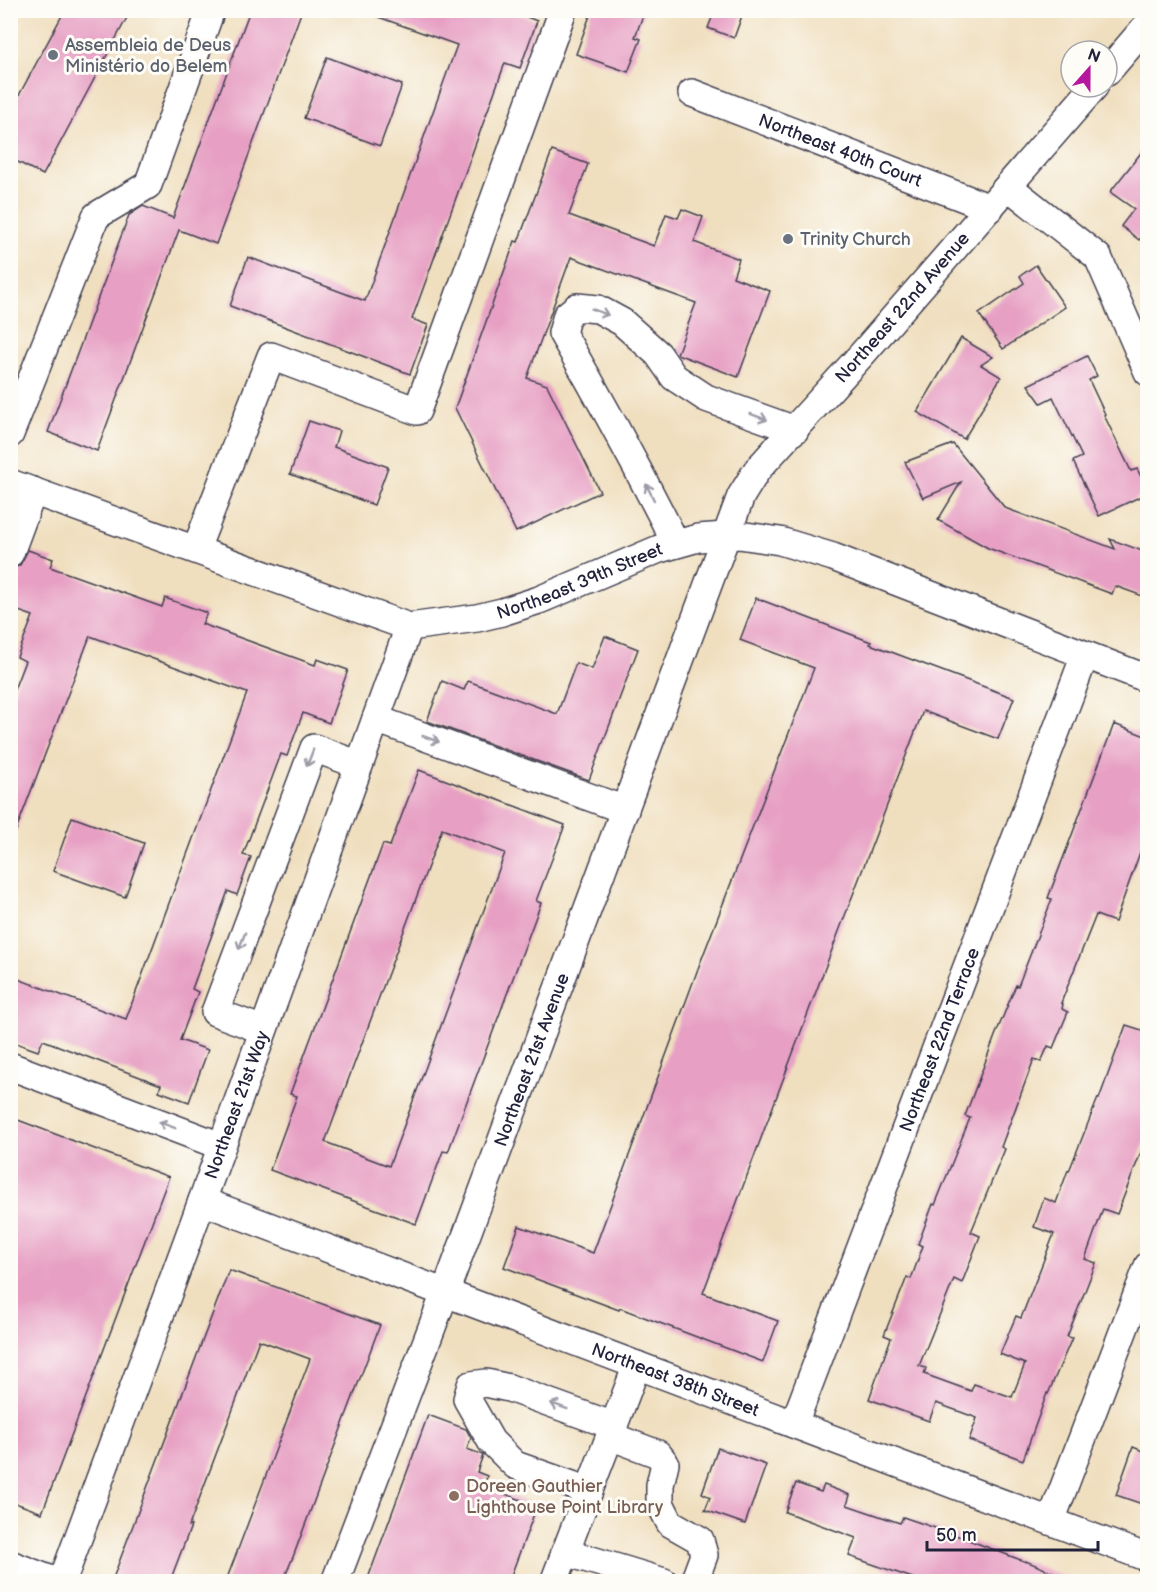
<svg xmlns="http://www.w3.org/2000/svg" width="1158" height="1592" font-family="'Balsamiq Sans',sans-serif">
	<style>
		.building { fill: #e7a0c4; fill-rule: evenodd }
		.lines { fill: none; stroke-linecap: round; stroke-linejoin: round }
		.minor-casing { stroke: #413e4f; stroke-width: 30 }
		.minor { stroke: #fff; stroke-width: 27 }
		.oneway { stroke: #9c9ca7 }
		.worship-dot { fill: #6b7280; stroke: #fdfcf7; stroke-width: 2 }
		.education-dot { fill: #8d6e63; stroke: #fdfcf7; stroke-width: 2 }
		.labels { text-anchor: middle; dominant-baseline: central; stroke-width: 6; stroke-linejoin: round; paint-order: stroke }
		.worship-label { font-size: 18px; fill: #5b616d; stroke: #fdfcf7; text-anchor: start }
		.street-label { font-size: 18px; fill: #22223b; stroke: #fdfcf7 }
		.education-label { font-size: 18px; fill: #785e54; stroke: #fdfcf7; text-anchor: start }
	</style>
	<rect width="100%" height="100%" fill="#fdfcf7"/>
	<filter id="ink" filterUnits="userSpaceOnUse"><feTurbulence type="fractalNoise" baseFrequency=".0167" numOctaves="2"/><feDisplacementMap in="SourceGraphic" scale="12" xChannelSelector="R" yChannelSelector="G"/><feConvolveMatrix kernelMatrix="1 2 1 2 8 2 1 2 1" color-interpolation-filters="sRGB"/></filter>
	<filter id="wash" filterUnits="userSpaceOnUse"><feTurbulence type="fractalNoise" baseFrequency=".008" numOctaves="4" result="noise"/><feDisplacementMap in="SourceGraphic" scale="24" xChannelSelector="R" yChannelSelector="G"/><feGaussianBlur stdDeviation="1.35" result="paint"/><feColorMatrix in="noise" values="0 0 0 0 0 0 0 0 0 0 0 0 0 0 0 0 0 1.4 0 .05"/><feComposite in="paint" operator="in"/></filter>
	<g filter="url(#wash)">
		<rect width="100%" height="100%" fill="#f0dfbf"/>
		<g id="blocks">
			<!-- building -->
			<g class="building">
				<polygon points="65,10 131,10 43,175 10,158 10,112"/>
				<polygon points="250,10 302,10 216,244 179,230 97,451 48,432 129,215 143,206 173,218"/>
				<polygon points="368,10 509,10 537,21 520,68 505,63 412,319 428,325 410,374 230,306 248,257 365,301 457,45 367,13"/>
				<polygon points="592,10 645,10 635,37 641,39 628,72 576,54"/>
				<polygon points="715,10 744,10 734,38 708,28"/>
				<polygon points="327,57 402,85 380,146 304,118"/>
				<polygon points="1148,144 1148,229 1139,240 1121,226 1134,209 1110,192"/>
				<polygon points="552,151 588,164 569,215 654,246 666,214 678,218 682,209 703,217 694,242 739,259 733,277 770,291 738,377 677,354 696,303 571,257 527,378 547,385 600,492 516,532 455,408 515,241 518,242"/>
				<polygon points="1036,265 1065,307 1003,349 979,314 1024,283 1020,276"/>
				<polygon points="961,338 993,357 981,365 1001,377 964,439 917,412"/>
				<polygon points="1087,356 1097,376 1089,380 1105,414 1104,415 1131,471 1137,469 1148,490 1148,493 1099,516 1073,461 1082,457 1053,397 1041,403 1028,385"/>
				<polygon points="309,421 339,431 334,447 388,467 374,505 290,474"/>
				<polygon points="953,444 1005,508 1115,549 1110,539 1148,553 1148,598 1115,586 1112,594 988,548 938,520 961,482 923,498 905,462"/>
				<polygon points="28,550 53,559 50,567 162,607 165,598 207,613 202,624 315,665 317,659 348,670 329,723 303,713 287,756 281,754 243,855 251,857 237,895 228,891 192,989 198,992 180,1040 208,1050 189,1102 159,1091 161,1085 43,1040 38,1051 10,1041 10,976 126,1019 247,693 90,636 12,841 10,841 10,700 25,661 17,657 33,616 10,608 10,577 14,568 20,565"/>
				<polygon points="756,598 871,642 870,644 1014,698 998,739 923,711 817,989 703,1293 778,1321 763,1362 620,1308 619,1310 504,1267 519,1226 593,1253 699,966 814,668 740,640"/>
				<polygon points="605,636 638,649 589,780 427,721 442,681 464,690 468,681 557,714 576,663 592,669"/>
				<polygon points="1114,724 1148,737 1148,830 1115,922 1096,915 1061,1003 1063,1004 1062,1009 1068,1012 1053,1048 1048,1046 1041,1062 1034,1059 1001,1147 1005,1149 971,1232 980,1236 962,1283 954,1279 919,1366 926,1368 924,1374 971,1391 974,1384 1012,1397 1025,1364 1000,1354 1016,1316 1021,1318 1054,1234 1034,1227 1044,1198 1056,1203 1068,1170 1069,1171 1098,1098 1099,1099 1126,1025 1148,1032 1148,1134 1117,1214 1103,1209 1085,1259 1096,1263 1067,1337 1072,1338 1048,1394 1047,1393 1023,1460 969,1440 977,1418 936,1403 929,1421 869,1399 891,1338 884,1335 907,1277 911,1279 923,1246 918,1244 933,1204 935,1205 970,1118 965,1116 995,1036 1016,985 1018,986 1052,899 1048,898"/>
				<path d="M419,770L565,825L536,901L541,903L448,1152L443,1151L416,1224L270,1170L297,1096L290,1094L383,844L390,846ZM442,829L505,853L389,1166L325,1142Z"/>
				<polygon points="72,817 144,843 125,897 53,871"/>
				<polygon points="10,1117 169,1177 42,1513 10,1501"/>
				<polygon points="229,1270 380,1325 293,1557 283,1581 226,1581 310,1359 259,1340 189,1526 191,1526 170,1581 112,1581"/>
				<polygon points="428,1415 466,1429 471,1438 467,1449 483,1455 477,1472 487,1476 484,1486 537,1506 509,1581 367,1581"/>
				<polygon points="1133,1447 1148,1453 1148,1506 1116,1495"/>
				<polygon points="718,1448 766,1465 745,1524 705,1510 710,1497 702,1493"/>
				<polygon points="796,1483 821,1492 824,1485 850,1495 847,1505 900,1523 903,1517 953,1534 1026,1562 1026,1561 1074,1581 921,1581 849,1556 856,1538 785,1512"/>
			</g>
		</g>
	</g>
	<g filter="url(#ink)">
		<use href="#blocks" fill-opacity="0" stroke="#413e4f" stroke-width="1.5"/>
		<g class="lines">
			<defs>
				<g id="minor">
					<polyline points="1107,72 1148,24"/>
					<path id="s1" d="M692,93L990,208"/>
					<polyline points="1009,187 1098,257 1148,372"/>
					<polyline points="10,434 96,216 148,185 211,10"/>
					<path id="s2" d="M10,483L409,627L477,618L502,612L539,600L659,549L698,538L739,535L780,541L833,557L1148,679"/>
					<path d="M676,544C640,472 602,402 562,333L567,315L577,307L598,309L622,322L658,354L674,377L706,398L795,430"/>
					<polyline points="196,549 271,356 417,411 563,10"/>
					<polyline points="10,553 33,491"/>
					<polyline points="376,719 625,810"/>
					<polyline points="263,1030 215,1012 314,748 359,765"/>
					<polyline points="10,1066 221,1146"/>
					<path id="s3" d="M202,1201L1148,1558"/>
					<path id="s4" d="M794,1424L1085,655"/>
					<polyline points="610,1436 658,1454 665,1463 660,1485 660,1503 670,1523 700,1540 704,1555 694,1582"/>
					<polyline points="589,1491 515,1465 491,1441 467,1399 471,1385 486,1383 509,1388 614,1426"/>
					<polyline points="1051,1521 1148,1266"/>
					<polyline points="565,1552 664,1582"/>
					<polyline points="10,1564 57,1582"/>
					<path id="s5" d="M62,1582L202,1201L409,627"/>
					<path id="s6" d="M335,1582L445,1293L741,496L757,470L864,352L1094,87"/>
					<polyline points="554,1582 637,1365"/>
				</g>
			</defs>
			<!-- minor casing -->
			<use href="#minor" class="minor-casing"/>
			<!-- minor -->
			<use href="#minor" class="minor"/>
		</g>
		<!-- one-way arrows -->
		<defs><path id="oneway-shaft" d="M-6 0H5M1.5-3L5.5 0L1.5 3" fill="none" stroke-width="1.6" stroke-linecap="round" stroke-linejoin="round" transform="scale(1.5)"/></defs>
		<g class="oneway">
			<use href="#oneway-shaft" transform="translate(600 312) rotate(21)"/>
			<use href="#oneway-shaft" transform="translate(759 417) rotate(20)"/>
			<use href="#oneway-shaft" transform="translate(650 492) rotate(-116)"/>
			<use href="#oneway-shaft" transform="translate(431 739) rotate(20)"/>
			<use href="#oneway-shaft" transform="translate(310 758) rotate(111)"/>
			<use href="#oneway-shaft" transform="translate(242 941) rotate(111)"/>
			<use href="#oneway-shaft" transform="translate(167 1125) rotate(-159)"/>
			<use href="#oneway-shaft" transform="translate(559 1406) rotate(-160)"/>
		</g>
	</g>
	<!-- markers -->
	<g class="worship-dot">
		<circle cx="53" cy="55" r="6"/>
		<circle cx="788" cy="239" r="6"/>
	</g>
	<circle class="education-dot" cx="454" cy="1496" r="6"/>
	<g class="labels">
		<!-- worship labels -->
		<g class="worship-label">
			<text x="65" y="45">Assembleia de Deus<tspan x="65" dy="21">Ministério do Belem</tspan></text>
			<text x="800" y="239">Trinity Church</text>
		</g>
		<!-- street labels -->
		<g class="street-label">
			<text stroke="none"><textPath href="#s1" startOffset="159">Northeast 40th Court</textPath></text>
			<text stroke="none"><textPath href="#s6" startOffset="1408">Northeast 22nd Avenue</textPath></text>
			<text stroke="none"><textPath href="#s2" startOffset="602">Northeast 39th Street</textPath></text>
			<text stroke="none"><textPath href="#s4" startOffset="411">Northeast 22nd Terrace</textPath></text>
			<text stroke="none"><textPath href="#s6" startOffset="558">Northeast 21st Avenue</textPath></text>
			<text stroke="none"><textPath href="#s5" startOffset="508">Northeast 21st Way</textPath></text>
			<text stroke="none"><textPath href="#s3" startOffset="506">Northeast 38th Street</textPath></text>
		</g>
		<!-- education labels -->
		<g class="education-label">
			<text x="466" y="1486">Doreen Gauthier<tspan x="466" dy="21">Lighthouse Point Library</tspan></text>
		</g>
	</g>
	<!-- margin -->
	<rect width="1158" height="1592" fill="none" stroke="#fdfcf7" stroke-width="36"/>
	<!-- north arrow -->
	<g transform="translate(1089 69) rotate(21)"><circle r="28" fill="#fdfcf7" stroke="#a5a5ac" stroke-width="1.5"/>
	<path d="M0-4.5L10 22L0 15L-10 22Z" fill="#b5179e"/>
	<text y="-9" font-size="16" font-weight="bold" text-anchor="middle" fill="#22223b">N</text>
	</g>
	<!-- scale -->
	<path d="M927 1541v9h171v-9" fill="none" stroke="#22223b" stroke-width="3"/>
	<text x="936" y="1541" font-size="18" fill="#22223b" stroke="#fdfcf7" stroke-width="4.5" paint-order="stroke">50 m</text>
</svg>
